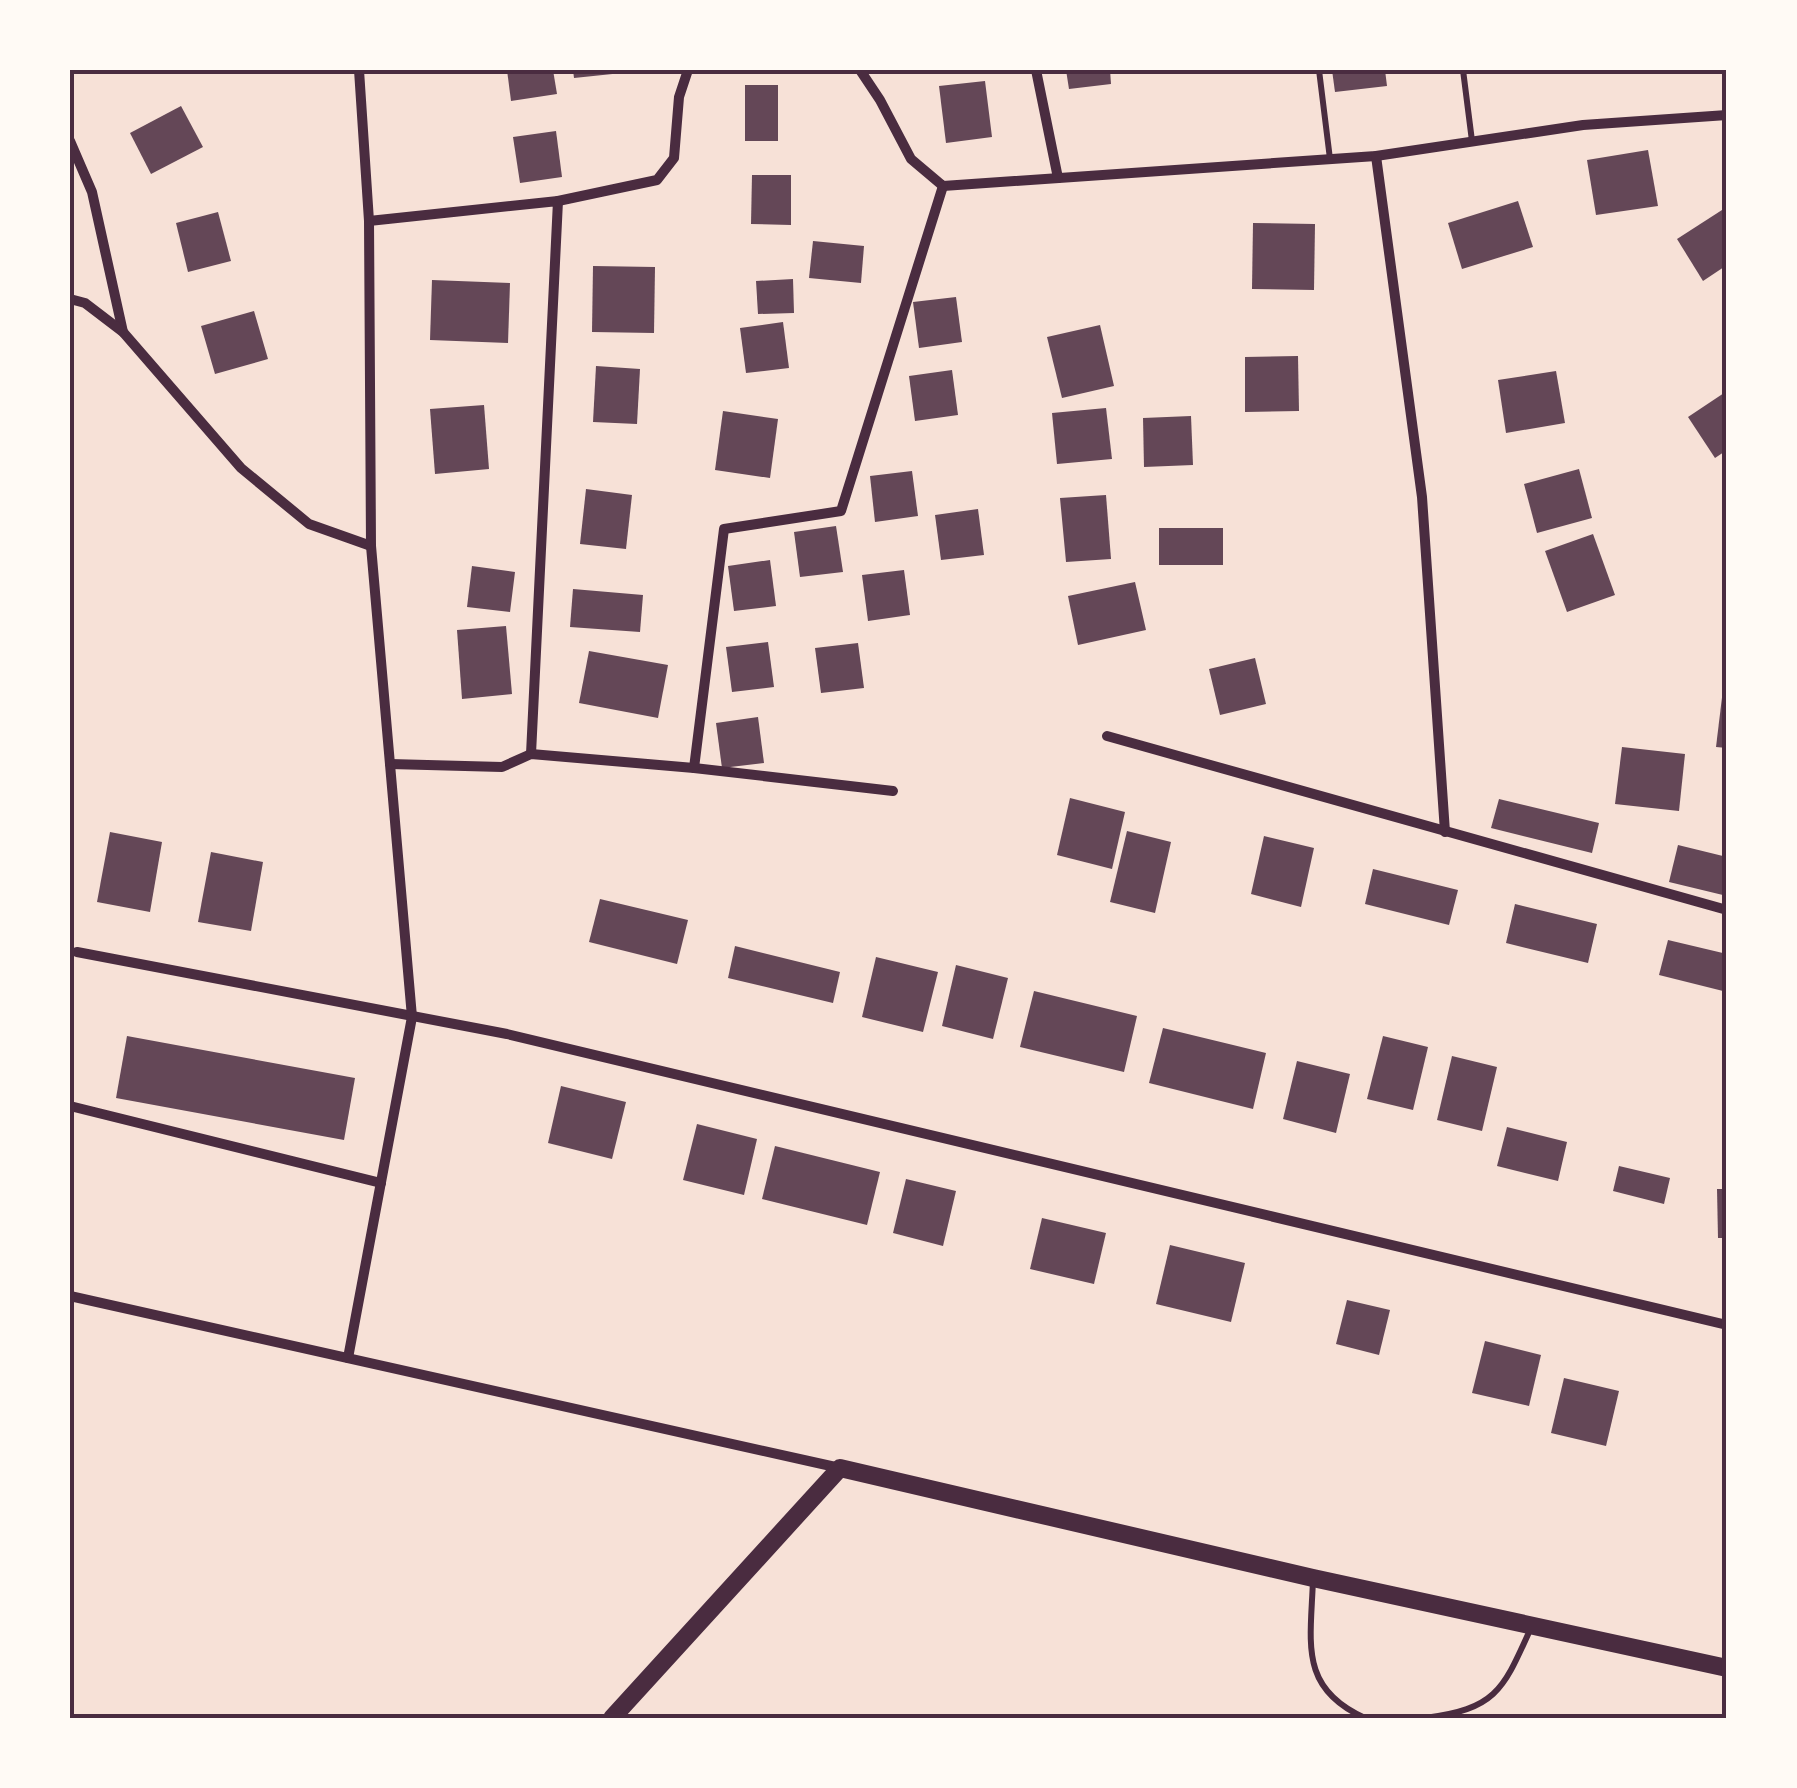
<svg xmlns="http://www.w3.org/2000/svg" width="1797" height="1788" font-family="'Exo 2',sans-serif">
	<style>
		.building { fill: #644757 }
		.lines { fill: none; stroke-linecap: round; stroke-linejoin: round }
		.service { stroke: #4a2c40; stroke-width: 6 }
		.minor { stroke: #4a2c40; stroke-width: 10 }
		.secondary { stroke: #4a2c40; stroke-width: 18 }
		.neatline { fill: none; stroke: #4a2c40; stroke-width: 4 }
	</style>
	<rect width="100%" height="100%" fill="#f7e1d7"/>
	<!-- building -->
	<g class="building">
		<polygon points="507,70 553,70 557,94 511,101"/>
		<polygon points="573,70 622,70 622,73 574,78"/>
		<polygon points="1066,70 1110,70 1111,84 1069,89"/>
		<polygon points="1332,70 1385,70 1387,86 1335,92"/>
		<polygon points="985,81 992,137 946,143 939,86"/>
		<rect x="745" y="85" width="33" height="56"/>
		<polygon points="181,106 203,147 151,174 130,133"/>
		<polygon points="556,131 562,177 520,183 513,137"/>
		<polygon points="1648,150 1658,206 1596,215 1587,160"/>
		<polygon points="752,175 791,175 791,225 751,224"/>
		<polygon points="1518,201 1533,247 1462,269 1448,223"/>
		<polygon points="1722,210 1727,218 1727,265 1703,281 1677,239"/>
		<polygon points="218,212 231,261 188,272 176,223"/>
		<polygon points="1253,223 1315,224 1314,290 1252,289"/>
		<polygon points="813,241 864,246 861,283 809,278"/>
		<polygon points="593,266 655,267 654,333 592,332"/>
		<polygon points="793,279 794,313 758,314 756,281"/>
		<polygon points="432,280 510,283 508,343 430,340"/>
		<polygon points="956,297 962,342 919,348 913,302"/>
		<polygon points="254,311 268,359 215,374 201,326"/>
		<polygon points="783,322 789,368 746,373 740,328"/>
		<polygon points="1100,325 1114,386 1062,398 1047,337"/>
		<polygon points="1298,356 1299,411 1245,412 1245,357"/>
		<polygon points="596,366 640,369 637,424 593,422"/>
		<polygon points="952,370 958,415 915,421 909,376"/>
		<polygon points="1556,371 1565,423 1506,433 1498,380"/>
		<polygon points="1727,391 1727,450 1715,458 1688,417"/>
		<polygon points="484,405 489,469 435,474 430,409"/>
		<polygon points="1106,408 1112,459 1057,464 1052,413"/>
		<polygon points="723,411 778,419 770,478 715,470"/>
		<polygon points="1191,416 1193,465 1144,467 1143,418"/>
		<polygon points="1579,469 1592,518 1537,533 1524,484"/>
		<polygon points="912,471 918,516 875,522 870,476"/>
		<polygon points="586,489 632,495 626,549 580,544"/>
		<polygon points="1106,495 1111,559 1066,562 1060,498"/>
		<polygon points="978,509 984,555 941,560 935,515"/>
		<polygon points="836,526 843,572 800,577 794,532"/>
		<rect x="1159" y="528" width="64" height="37"/>
		<polygon points="1593,534 1615,595 1567,612 1545,551"/>
		<polygon points="770,560 776,606 734,611 728,566"/>
		<polygon points="472,566 515,572 510,612 467,607"/>
		<polygon points="904,570 910,615 868,621 862,575"/>
		<polygon points="1135,582 1146,630 1078,645 1068,596"/>
		<polygon points="573,589 643,595 640,632 570,627"/>
		<polygon points="506,626 512,694 462,699 457,630"/>
		<polygon points="768,642 774,687 732,692 726,647"/>
		<polygon points="858,643 864,688 821,693 815,648"/>
		<polygon points="589,651 668,665 658,718 579,703"/>
		<polygon points="1255,658 1266,704 1220,715 1209,669"/>
		<polygon points="1723,689 1727,690 1727,748 1716,747"/>
		<polygon points="758,717 764,763 722,768 716,723"/>
		<polygon points="1622,747 1685,754 1679,811 1615,804"/>
		<polygon points="1070,798 1125,812 1112,869 1057,855"/>
		<polygon points="1499,799 1599,823 1592,853 1491,828"/>
		<polygon points="1127,831 1171,842 1155,913 1110,902"/>
		<polygon points="110,832 162,842 150,912 97,902"/>
		<polygon points="1264,836 1314,848 1301,907 1251,894"/>
		<polygon points="1678,845 1727,857 1727,896 1669,882"/>
		<polygon points="211,852 263,862 251,931 198,922"/>
		<polygon points="1373,869 1458,890 1449,925 1365,904"/>
		<polygon points="600,899 688,920 677,964 589,942"/>
		<polygon points="1515,904 1597,924 1588,963 1506,943"/>
		<polygon points="1668,940 1727,954 1727,992 1659,975"/>
		<polygon points="735,946 840,972 833,1003 728,978"/>
		<polygon points="876,957 938,972 923,1032 862,1017"/>
		<polygon points="956,965 1008,978 993,1039 942,1026"/>
		<polygon points="1034,991 1137,1016 1124,1072 1020,1047"/>
		<polygon points="1163,1028 1266,1053 1253,1109 1149,1083"/>
		<polygon points="127,1036 355,1078 344,1140 116,1098"/>
		<polygon points="1383,1036 1428,1047 1413,1110 1367,1099"/>
		<polygon points="1452,1056 1497,1067 1482,1131 1437,1120"/>
		<polygon points="1297,1061 1350,1074 1336,1133 1283,1119"/>
		<polygon points="561,1086 626,1102 612,1159 548,1143"/>
		<polygon points="697,1124 757,1139 744,1195 683,1180"/>
		<polygon points="1507,1127 1567,1142 1558,1181 1497,1166"/>
		<polygon points="775,1146 880,1172 867,1225 762,1199"/>
		<polygon points="1619,1166 1670,1178 1664,1204 1613,1191"/>
		<polygon points="906,1179 956,1191 943,1246 893,1233"/>
		<polygon points="1717,1189 1727,1189 1727,1238 1718,1238"/>
		<polygon points="1042,1218 1106,1233 1094,1284 1030,1269"/>
		<polygon points="1170,1245 1245,1263 1231,1322 1156,1304"/>
		<polygon points="1347,1300 1390,1310 1379,1355 1336,1344"/>
		<polygon points="1485,1341 1541,1355 1529,1406 1472,1393"/>
		<polygon points="1564,1378 1619,1391 1606,1446 1551,1433"/>
	</g>
	<g class="lines">
		<!-- service -->
		<g class="service">
			<polyline points="1319,70 1330,159"/>
			<polyline points="1463,70 1472,141"/>
			<path d="M1313,1579C1311,1642 1298,1688 1365,1718"/>
			<path d="M1425,1718C1496,1709 1503,1690 1530,1630"/>
		</g>
		<!-- minor -->
		<g class="minor">
			<polyline points="860,70 880,100 911,159 943,186 1376,156 1583,125 1727,115"/>
			<polyline points="1036,70 1058,178"/>
			<polyline points="70,141 92,192 123,332"/>
			<polyline points="1376,156 1422,497 1445,832"/>
			<polyline points="558,201 657,180 674,158 679,97 688,70"/>
			<polyline points="369,221 558,201 531,754"/>
			<polyline points="70,299 85,303 123,332 241,468 309,524 371,546"/>
			<polyline points="1107,736 1727,910"/>
			<polyline points="390,764 502,767 531,754 694,768 893,791"/>
			<polyline points="694,768 724,529 841,511 943,186"/>
			<polyline points="77,952 507,1034 1727,1325"/>
			<polyline points="70,1106 381,1183"/>
			<polyline points="70,1296 840,1468"/>
			<polyline points="348,1358 412,1017 371,546 369,221 359,70"/>
		</g>
		<!-- secondary -->
		<polyline class="secondary" points="612,1718 840,1468 1313,1578 1727,1668"/>
	</g>
	<!-- border -->
	<rect width="1797" height="1788" fill="none" stroke="#fffaf5" stroke-width="145"/>
	<rect x="72" y="72" width="1652" height="1644" class="neatline"/>
</svg>
